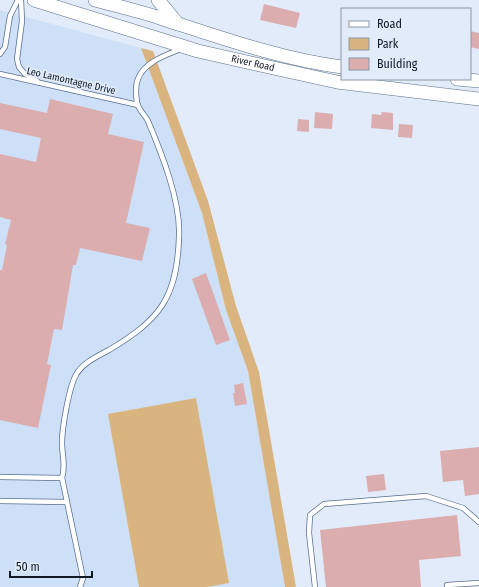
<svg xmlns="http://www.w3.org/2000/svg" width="479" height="587" font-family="'Fira Sans Condensed',sans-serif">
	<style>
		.built { fill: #cde0f8 }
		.green { fill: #dab47f }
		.building { fill: #dcadaf }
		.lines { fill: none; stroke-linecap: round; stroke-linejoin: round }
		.lane-casing { stroke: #586f8d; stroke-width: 6 }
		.secondary-casing { stroke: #586f8d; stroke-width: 14 }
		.lane { stroke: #fff; stroke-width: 4.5 }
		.secondary { stroke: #fff; stroke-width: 13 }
		.labels { text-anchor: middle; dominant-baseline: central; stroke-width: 3.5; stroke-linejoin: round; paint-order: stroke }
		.street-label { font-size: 10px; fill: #101925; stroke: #e1ebf9 }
	</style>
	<rect width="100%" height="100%" fill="#e1ebf9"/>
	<!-- built -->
	<polygon class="built" points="0,10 141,48 202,213 226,310 248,371 285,587 0,587"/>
	<!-- green -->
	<g class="green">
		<polygon points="141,48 153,51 208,201 236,306 259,372 296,587 285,587 248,371 226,310 202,213"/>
		<polygon points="196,398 229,583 207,587 139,587 108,414"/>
	</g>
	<!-- building -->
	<g class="building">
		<polygon points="264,4 300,13 296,28 260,20"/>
		<polygon points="470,31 479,33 479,49 470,47"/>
		<polygon points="50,99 113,114 108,134 144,142 126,223 150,228 142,261 80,248 76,265 73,265 62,330 54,329 47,364 51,365 38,428 0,420 0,270 2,270 7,245 5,244 11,220 0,217 0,154 36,162 41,138 0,129 0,103 47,113"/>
		<polygon points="315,112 333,114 332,129 314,128"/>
		<polygon points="382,112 393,113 393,130 371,128 372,114 381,115"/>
		<polygon points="298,119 309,120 309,132 297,131"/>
		<polygon points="399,124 413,125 412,138 398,137"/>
		<polygon points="206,273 230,340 216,345 192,279"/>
		<polygon points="243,383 247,404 235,406 233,393 235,393 234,385"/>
		<polygon points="479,447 479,494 465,496 463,480 443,482 440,451"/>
		<polygon points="384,474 386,490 368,492 366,476"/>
		<polygon points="457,515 461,556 419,560 421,587 326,587 320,530"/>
	</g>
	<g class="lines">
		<defs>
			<g id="lane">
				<polyline points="21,0 22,21 17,59 19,67 25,74 37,81"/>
				<polyline points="0,54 5,47 10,16 18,0"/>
				<polyline points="0,74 138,105"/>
				<path d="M0,477L62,478C66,466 62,455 62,443C62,428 69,387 76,375C82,363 98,356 109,350C161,319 177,297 179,237C181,202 162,154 148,121C145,115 139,110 137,103C136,96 135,86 138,79C144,62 166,55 181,49"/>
				<polyline points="62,478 83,578 80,587"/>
				<polyline points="0,501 67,502"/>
				<polyline points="315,587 309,533 310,515 324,504 426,496 463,508 479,522"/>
				<polyline points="447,587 447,585 479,583"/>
			</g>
			<g id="secondary">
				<path id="s1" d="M34,0L198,51L260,65L337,82L479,99"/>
				<path d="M95,0C117,6 139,11 160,18C219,37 280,59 342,67"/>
				<polyline points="158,0 178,24"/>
				<polyline points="457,79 479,81"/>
			</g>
		</defs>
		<!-- lane casing -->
		<use href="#lane" class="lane-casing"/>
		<!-- secondary casing -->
		<use href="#secondary" class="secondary-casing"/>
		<!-- lane -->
		<use href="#lane" class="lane"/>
		<!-- secondary -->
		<use href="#secondary" class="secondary"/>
	</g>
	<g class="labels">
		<!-- street labels -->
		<g class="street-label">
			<text stroke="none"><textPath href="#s1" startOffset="228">River Road</textPath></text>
			<text transform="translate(71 81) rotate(13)">Leo Lamontagne Drive</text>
		</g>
	</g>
	<!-- legend -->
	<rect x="341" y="8" width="130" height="72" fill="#e1ebf9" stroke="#8d97a4"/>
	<rect x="349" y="21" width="20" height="6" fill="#ffffff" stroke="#8d97a4"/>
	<text x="377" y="28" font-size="12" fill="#101925">Road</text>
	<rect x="349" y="38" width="20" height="12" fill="#dab47f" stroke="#8d97a4"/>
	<text x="377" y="48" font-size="12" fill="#101925">Park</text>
	<rect x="349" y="58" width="20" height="12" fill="#dcadaf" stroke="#8d97a4"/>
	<text x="377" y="68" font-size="12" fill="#101925">Building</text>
	<!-- scale -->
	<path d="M10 571v6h82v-6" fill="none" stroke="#101925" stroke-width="2"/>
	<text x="16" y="571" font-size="12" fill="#101925" stroke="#e1ebf9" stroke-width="3" paint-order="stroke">50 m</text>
</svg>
